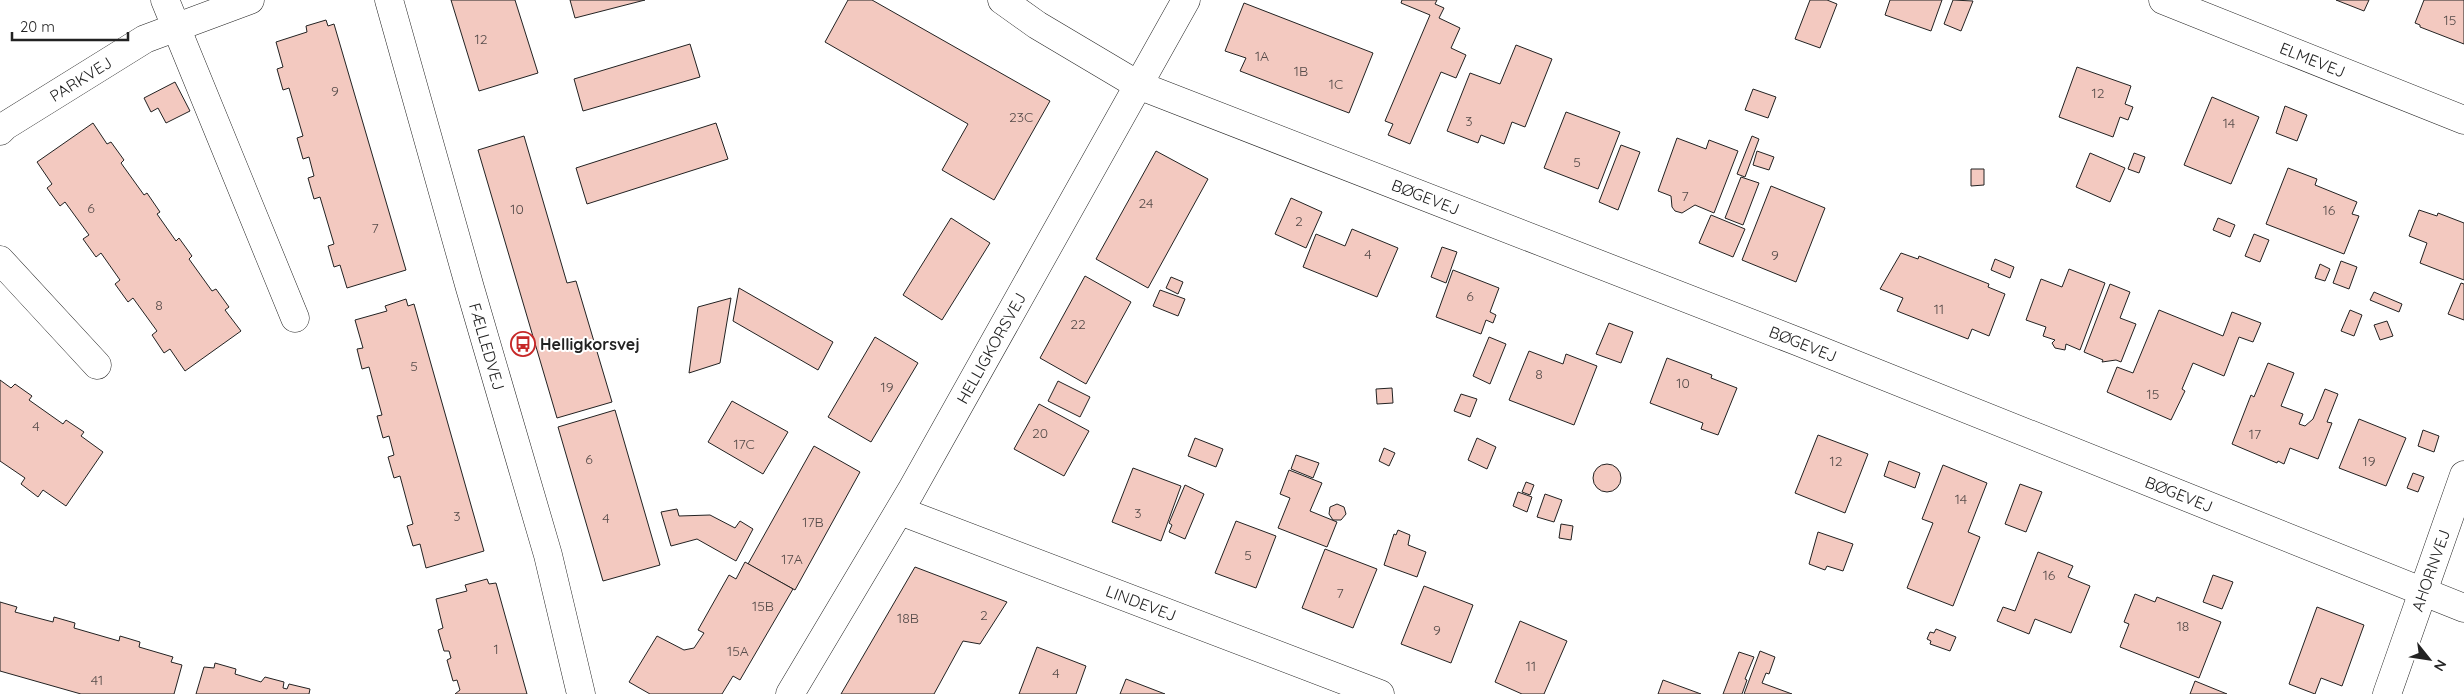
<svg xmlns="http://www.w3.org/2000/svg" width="2464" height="694" font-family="Quicksand,sans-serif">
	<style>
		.building { fill: #f3c9c0; stroke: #222 }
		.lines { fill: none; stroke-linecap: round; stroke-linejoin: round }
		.minor-casing { stroke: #222; stroke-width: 29 }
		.minor { stroke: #fff; stroke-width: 28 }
		.labels { text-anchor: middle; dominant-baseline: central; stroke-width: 4; stroke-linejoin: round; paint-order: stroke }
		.number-label { font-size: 14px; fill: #564c4a }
		.street-label { font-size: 16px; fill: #222; stroke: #fff }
		.poi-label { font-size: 16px; font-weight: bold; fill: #222; stroke: #fff; text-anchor: start }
	</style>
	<rect width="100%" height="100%" fill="#fff"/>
	<!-- building -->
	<g class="building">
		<polygon points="451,0 515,0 538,73 479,91"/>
		<polygon points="570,0 645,0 575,18"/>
		<polygon points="848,0 872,0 1050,101 994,200 942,170 968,124 825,42"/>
		<polygon points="1402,0 1437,0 1435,4 1444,8 1439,18 1460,28 1451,48 1466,55 1456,78 1441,72 1410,144 1388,135 1393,124 1385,121 1430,15 1401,3"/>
		<polygon points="1810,0 1827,0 1837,4 1820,48 1795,39"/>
		<polygon points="1890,0 1942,0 1931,31 1885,15"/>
		<polygon points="1953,0 1973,1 1961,31 1944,24"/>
		<polygon points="2336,0 2369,0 2364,11"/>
		<polygon points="2424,0 2464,0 2464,44 2420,27 2420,25 2415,23"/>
		<polygon points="1244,3 1373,53 1349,113 1240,71 1246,58 1225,51"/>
		<polygon points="326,20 328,26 334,24 406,270 347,288 340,265 334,267 328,246 334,244 320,197 314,199 308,178 314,176 309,157 303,159 297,138 303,136 289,88 283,90 277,69 283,67 276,42 307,32 306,26"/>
		<polygon points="690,44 700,77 583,111 574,79"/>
		<polygon points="1516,45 1552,59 1525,127 1512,122 1504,144 1481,135 1478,143 1447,131 1470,73 1500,84"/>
		<polygon points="2077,67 2131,86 2125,104 2133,107 2128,120 2120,117 2113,137 2059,117"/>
		<polygon points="175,82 190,111 166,123 158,108 151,112 144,98"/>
		<polygon points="1753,89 1776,97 1768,118 1745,110"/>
		<polygon points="2212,97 2259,117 2231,184 2184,165"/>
		<polygon points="2285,106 2307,115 2297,141 2276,133"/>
		<polygon points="1566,112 1620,132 1598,189 1544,168"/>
		<polygon points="93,123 107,144 111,142 124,160 121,163 144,195 147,193 160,212 157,214 176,241 179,238 192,256 189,259 212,291 216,289 229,307 225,310 241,331 185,371 170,349 164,353 152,335 157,331 133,298 128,302 115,284 120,280 101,253 96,257 83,239 89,235 65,202 60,206 47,188 52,184 37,162"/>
		<polygon points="716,123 728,159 587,204 576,168"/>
		<polygon points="524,136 567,283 576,281 612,402 557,418 478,150"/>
		<polygon points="1752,136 1759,139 1745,177 1737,174"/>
		<polygon points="1677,138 1706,149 1709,140 1738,151 1714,213 1695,205 1682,213 1675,211 1672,207 1671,196 1658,191"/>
		<polygon points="1621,145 1640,152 1618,210 1599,202"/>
		<polygon points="1156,151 1208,179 1148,288 1096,259"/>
		<polygon points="1757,151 1774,157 1769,170 1753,165"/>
		<polygon points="2090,153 2125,168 2110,202 2076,187"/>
		<polygon points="2134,153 2145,157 2139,173 2128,169"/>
		<polygon points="2288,168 2317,179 2315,185 2357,202 2352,214 2359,216 2344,254 2266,224"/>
		<polygon points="1971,169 1984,169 1984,185 1971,186"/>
		<polygon points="1741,177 1759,183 1743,225 1725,218"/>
		<polygon points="1771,186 1825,208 1796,282 1742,260"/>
		<polygon points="1291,198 1322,212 1306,248 1275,234"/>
		<polygon points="2419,210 2437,216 2438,213 2464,223 2464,280 2420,263 2427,243 2409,236"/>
		<polygon points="1711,215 1745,229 1733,257 1699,243"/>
		<polygon points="951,218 990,243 942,320 903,295"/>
		<polygon points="2218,218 2235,225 2230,237 2213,230"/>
		<polygon points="1352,229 1398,248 1377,297 1303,267 1316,234 1345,246"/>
		<polygon points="2254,234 2269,240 2260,262 2245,256"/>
		<polygon points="1442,247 1457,252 1446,283 1431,277"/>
		<polygon points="1901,253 1918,259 1919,256 1989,284 1988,287 2005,294 1989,336 1972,329 1968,339 1897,311 1903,298 1880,289"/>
		<polygon points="1995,259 2014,267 2010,278 1991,270"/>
		<polygon points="2341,261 2357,267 2349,289 2333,283"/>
		<polygon points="2320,264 2330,269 2325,281 2315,278"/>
		<polygon points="2069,269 2105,283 2080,350 2066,344 2065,350 2055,348 2052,343 2055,340 2043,336 2046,327 2026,320 2041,279 2062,287"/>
		<polygon points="1453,270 1499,288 1490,312 1496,315 1493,323 1486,320 1481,334 1436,317"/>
		<polygon points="1085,276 1131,302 1086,384 1040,358"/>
		<polygon points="1171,277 1183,282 1178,294 1166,288"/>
		<polygon points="2461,283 2464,284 2464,320 2448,314"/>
		<polygon points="2110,284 2130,292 2120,318 2136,324 2121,362 2116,360 2102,362 2103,360 2084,352"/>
		<polygon points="739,288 833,342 818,370 733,321"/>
		<polygon points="1160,290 1185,299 1178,316 1153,306"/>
		<polygon points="2374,292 2402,304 2399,312 2370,300"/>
		<polygon points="731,298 720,363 689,373 698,307"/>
		<polygon points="406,299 408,306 414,304 484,551 426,568 420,544 413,546 407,526 413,524 400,476 394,478 388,457 394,455 389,436 383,438 377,416 382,415 369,367 362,369 357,349 363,348 355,320 387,311 385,306"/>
		<polygon points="2159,310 2223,336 2232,312 2261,323 2253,342 2239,337 2224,376 2193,363 2182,389 2185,391 2171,420 2107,392 2117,367 2133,373"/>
		<polygon points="2350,310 2362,315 2354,336 2341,331"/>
		<polygon points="2387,321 2393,336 2380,340 2374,325"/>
		<polygon points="1609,323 1633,332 1621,363 1596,354"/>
		<polygon points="875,337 918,363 871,442 828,417"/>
		<polygon points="1489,337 1506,344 1490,384 1473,376"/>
		<polygon points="1529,351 1563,364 1566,354 1597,366 1574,425 1509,400"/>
		<polygon points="1667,358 1712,375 1711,378 1737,388 1718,435 1701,429 1703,423 1650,403"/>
		<polygon points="2268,363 2294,373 2281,406 2303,414 2299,424 2305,426 2313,419 2325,389 2338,394 2327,422 2332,423 2318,459 2290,448 2284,464 2278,461 2277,463 2232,444 2251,395 2254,397"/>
		<polygon points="0,380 11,388 15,384 32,396 29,400 63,424 66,420 84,432 81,436 103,452 66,506 43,490 38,497 21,484 25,478 0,461"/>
		<polygon points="1058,381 1090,397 1080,417 1048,401"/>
		<polygon points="1392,388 1393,403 1377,404 1376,389"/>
		<polygon points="1461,394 1477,399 1470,417 1454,411"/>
		<polygon points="732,401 788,432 763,474 708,442"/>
		<polygon points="1039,404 1089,431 1064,476 1014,449"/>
		<polygon points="615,410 660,565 603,581 558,427"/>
		<polygon points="2359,419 2406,438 2386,486 2339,468"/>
		<polygon points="2423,430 2439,436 2434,452 2418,446"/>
		<polygon points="1818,435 1868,454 1845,513 1795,493"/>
		<polygon points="1195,438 1223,449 1216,467 1188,456"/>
		<polygon points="1477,438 1496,447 1487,469 1468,460"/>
		<polygon points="814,446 860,472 795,590 748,564"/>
		<polygon points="1384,448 1395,453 1389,466 1379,461"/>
		<polygon points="1296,455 1319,463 1313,478 1291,469"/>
		<polygon points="1889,461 1920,473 1915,488 1884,476"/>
		<circle cx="1607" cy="478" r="14"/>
		<polygon points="1943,465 1987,483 1968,532 1980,537 1953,606 1907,588 1933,523 1922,519"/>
		<polygon points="1133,468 1181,486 1161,541 1112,522"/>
		<polygon points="1289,470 1322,483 1310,511 1337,522 1327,547 1278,528 1290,498 1280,494"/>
		<polygon points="2413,473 2424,477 2418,492 2407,488"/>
		<polygon points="1526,482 1534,485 1530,495 1522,492"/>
		<polygon points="2020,484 2042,492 2026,532 2005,524"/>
		<polygon points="1185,485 1204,494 1185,539 1169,532 1172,525 1169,523"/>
		<polygon points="1518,492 1532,497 1527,512 1513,506"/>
		<polygon points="1545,494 1562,500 1554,522 1537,517"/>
		<polygon points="1337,504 1344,507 1346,514 1341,520 1333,520 1329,514 1330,507"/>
		<polygon points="677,509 679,516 710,515 735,528 740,521 753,529 736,561 697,539 671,546 661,512"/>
		<polygon points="1236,521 1276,536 1256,588 1215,573"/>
		<polygon points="1561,524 1573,526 1571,540 1559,538"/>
		<polygon points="1398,530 1410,535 1408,545 1426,552 1417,577 1384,565 1394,534 1396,535"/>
		<polygon points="1818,532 1853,544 1843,571 1827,566 1825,570 1809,564"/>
		<polygon points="1325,549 1377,569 1353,628 1302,608"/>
		<polygon points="2038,552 2073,566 2068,577 2090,586 2071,633 2035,619 2029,634 1997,621 2003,607 2015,611"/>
		<polygon points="745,562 793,589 740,680 733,676 722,694 650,694 629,682 657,636 684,650 694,648 704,633 698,630 729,575 736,579"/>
		<polygon points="915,567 1007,602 980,644 963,641 934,694 841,694"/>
		<polygon points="2213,575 2233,582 2222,609 2203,602"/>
		<polygon points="487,579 489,584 496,583 527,694 455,694 460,690 457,680 453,681 447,660 451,658 449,651 444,651 438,630 443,628 436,599 467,591 465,585"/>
		<polygon points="1424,586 1473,605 1451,663 1401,644"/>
		<polygon points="2135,594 2155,602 2157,597 2221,622 2199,678 2120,647 2129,624 2124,622"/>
		<polygon points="0,602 17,607 15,612 53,622 54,617 75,623 74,628 119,641 120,636 140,642 139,647 173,657 171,662 182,665 174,694 81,694 0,671"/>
		<polygon points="2317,607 2364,625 2342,686 2321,678 2315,694 2289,684"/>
		<polygon points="1520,621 1567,641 1544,694 1522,694 1495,682"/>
		<polygon points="1936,629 1956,637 1950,651 1930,644 1931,641 1927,639 1930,632 1934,633"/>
		<polygon points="1037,647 1086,666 1076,694 1019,694"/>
		<polygon points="1760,651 1775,657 1769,674 1766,673 1762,683 1792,694 1744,694"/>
		<polygon points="1739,652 1754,657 1745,679 1747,680 1742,694 1723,694"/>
		<polygon points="215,663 236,669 235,674 261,682 265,677 284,682 283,688 287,689 289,684 310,689 309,694 196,694 204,667 214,668"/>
		<polygon points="1126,679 1165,694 1120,694"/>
		<polygon points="1663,680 1701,694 1658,694"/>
		<polygon points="2195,681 2227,694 2190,694"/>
	</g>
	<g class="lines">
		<defs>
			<g id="minor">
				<polyline points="165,0 295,318"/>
				<path id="s1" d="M389,0L470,288L548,555L581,694"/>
				<path id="s2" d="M1002,0L1037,25L1138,85L1799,342L2464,608"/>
				<path id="s3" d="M2163,0L2464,120"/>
				<path id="s4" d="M0,131L5,126L145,39L250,0"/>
				<polyline points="0,260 97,365"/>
				<path id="s5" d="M900,511L1380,694"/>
				<path id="s6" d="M790,694L911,491L1186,0"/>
				<path id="s7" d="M2387,694L2464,475"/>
			</g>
		</defs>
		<!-- minor casing -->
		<use href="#minor" class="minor-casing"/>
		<!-- minor -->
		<use href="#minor" class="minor"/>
	</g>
	<!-- icons -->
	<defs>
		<symbol id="bus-ring" viewBox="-11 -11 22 22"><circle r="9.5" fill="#fff" stroke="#c62828" stroke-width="1.5"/><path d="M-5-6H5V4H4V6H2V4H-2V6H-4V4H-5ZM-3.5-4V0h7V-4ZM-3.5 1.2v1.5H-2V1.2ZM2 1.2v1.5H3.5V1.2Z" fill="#c62828"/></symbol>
	</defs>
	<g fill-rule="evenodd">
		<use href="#bus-ring" x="509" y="330" width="28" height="28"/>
	</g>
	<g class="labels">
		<!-- number labels -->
		<g class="number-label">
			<text x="2450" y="20">15</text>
			<text x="481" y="39">12</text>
			<text x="1262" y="56">1A</text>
			<text x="1301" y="71">1B</text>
			<text x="1336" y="84">1C</text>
			<text x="335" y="91">9</text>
			<text x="2098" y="93">12</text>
			<text x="1021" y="117">23C</text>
			<text x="1469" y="121">3</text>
			<text x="2229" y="123">14</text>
			<text x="1577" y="162">5</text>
			<text x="1685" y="196">7</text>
			<text x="1146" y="203">24</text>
			<text x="91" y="208">6</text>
			<text x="517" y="209">10</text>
			<text x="2329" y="210">16</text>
			<text x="1299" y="221">2</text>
			<text x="375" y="228">7</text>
			<text x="1368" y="254">4</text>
			<text x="1775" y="255">9</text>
			<text x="1470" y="296">6</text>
			<text x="159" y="305">8</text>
			<text x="1939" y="309">11</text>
			<text x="1078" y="324">22</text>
			<text x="414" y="366">5</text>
			<text x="1539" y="374">8</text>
			<text x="1683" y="383">10</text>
			<text x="887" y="387">19</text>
			<text x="2153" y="394">15</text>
			<text x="36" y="426">4</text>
			<text x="1040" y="433">20</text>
			<text x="2255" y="434">17</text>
			<text x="744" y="444">17C</text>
			<text x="589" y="459">6</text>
			<text x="1836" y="461">12</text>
			<text x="2369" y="461">19</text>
			<text x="1961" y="499">14</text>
			<text x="1138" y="513">3</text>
			<text x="457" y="516">3</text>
			<text x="606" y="518">4</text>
			<text x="813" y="522">17B</text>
			<text x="1248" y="555">5</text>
			<text x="792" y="559">17A</text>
			<text x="2049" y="575">16</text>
			<text x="1340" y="593">7</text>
			<text x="763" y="606">15B</text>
			<text x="984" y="615">2</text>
			<text x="908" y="618">18B</text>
			<text x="2183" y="626">18</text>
			<text x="1437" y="630">9</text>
			<text x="496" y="649">1</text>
			<text x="738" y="651">15A</text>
			<text x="1531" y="666">11</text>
			<text x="1056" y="673">4</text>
			<text x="97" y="680">41</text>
		</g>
		<!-- street labels -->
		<g class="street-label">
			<text stroke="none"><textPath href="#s3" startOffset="161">ELMEVEJ</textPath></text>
			<text stroke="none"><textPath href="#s4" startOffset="96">PARKVEJ</textPath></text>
			<text stroke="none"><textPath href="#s2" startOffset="469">BØGEVEJ</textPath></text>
			<text stroke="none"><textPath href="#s2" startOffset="874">BØGEVEJ</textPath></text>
			<text stroke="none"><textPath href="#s1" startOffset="360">FÆLLEDVEJ</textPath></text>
			<text stroke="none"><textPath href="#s6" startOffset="400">HELLIGKORSVEJ</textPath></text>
			<text stroke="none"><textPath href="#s2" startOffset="1279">BØGEVEJ</textPath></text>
			<text stroke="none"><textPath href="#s7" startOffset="131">AHORNVEJ</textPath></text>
			<text stroke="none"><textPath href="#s5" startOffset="258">LINDEVEJ</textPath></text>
		</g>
		<!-- poi labels -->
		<g class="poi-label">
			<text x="540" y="344">Helligkorsvej</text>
		</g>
	</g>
	<!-- north arrow -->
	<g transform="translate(2429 659) rotate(120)" stroke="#ffffff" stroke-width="4" paint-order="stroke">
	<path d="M0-4L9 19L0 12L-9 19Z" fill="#222222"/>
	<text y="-8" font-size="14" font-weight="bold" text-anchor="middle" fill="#222222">N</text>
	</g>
	<!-- scale -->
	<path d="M12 32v8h116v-8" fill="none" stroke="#222222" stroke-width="2.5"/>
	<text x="20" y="32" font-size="15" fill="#222222" stroke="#ffffff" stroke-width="4" paint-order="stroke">20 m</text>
</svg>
